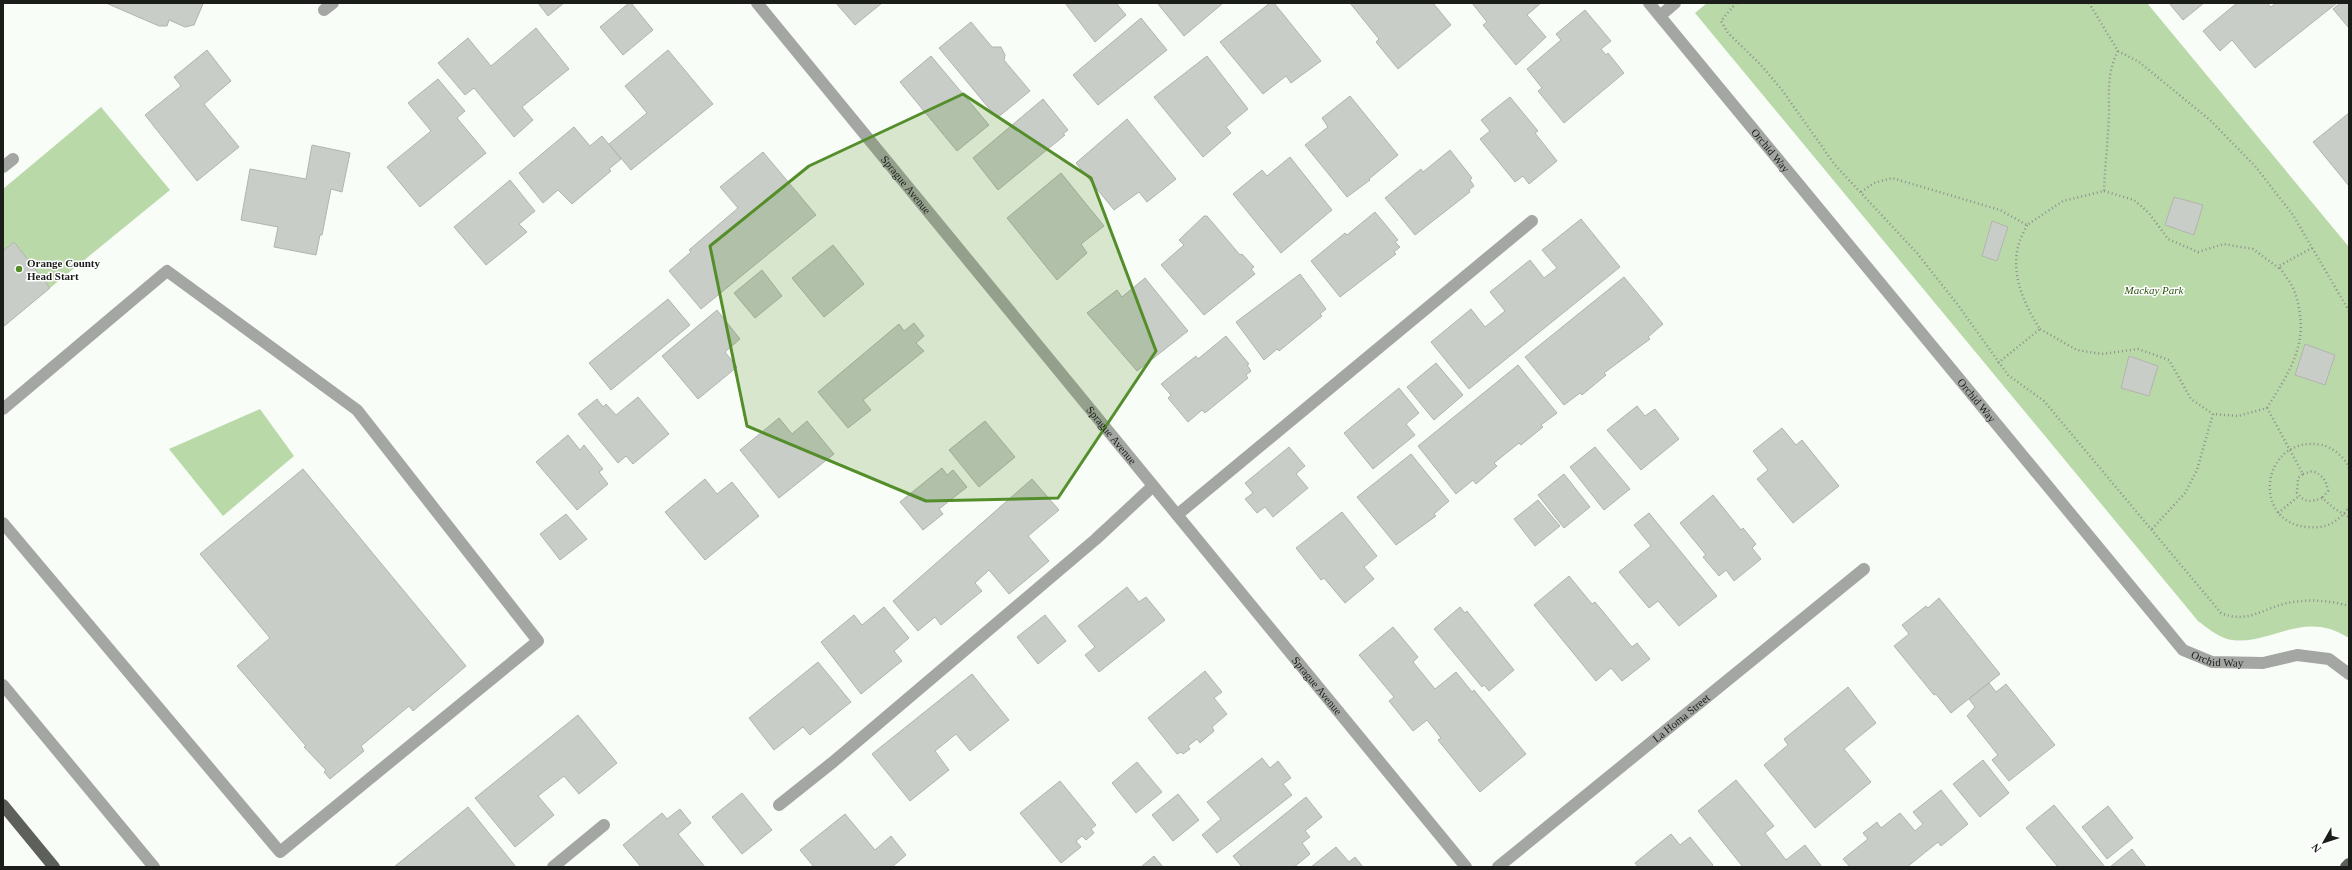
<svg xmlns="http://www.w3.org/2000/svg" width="2352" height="870" font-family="Georgia,serif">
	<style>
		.green { fill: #bad9a9 }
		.building { fill: #c9cdc7; stroke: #b1b4af }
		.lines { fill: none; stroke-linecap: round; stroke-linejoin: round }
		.path { stroke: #8d908c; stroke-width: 2.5; stroke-dasharray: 1 3; stroke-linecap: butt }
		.minor { stroke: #a4a6a3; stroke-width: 12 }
		.major { stroke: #5e605c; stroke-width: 12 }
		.marked { fill: #548e2b; fill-opacity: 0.2; stroke: #548e2b; stroke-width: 3; stroke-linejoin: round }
		.poi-dot { fill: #548e2b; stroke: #fff; stroke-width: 1.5 }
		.labels { text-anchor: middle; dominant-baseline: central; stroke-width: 3; stroke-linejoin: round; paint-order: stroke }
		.street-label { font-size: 11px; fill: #1b1d1b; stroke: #fff }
		.poi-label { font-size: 11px; font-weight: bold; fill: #1b1d1b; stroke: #fff; text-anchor: start }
		.park-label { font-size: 11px; font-style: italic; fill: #2c520e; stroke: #fff }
	</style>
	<rect width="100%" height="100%" fill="#f9fdf7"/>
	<!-- green -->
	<g class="green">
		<path d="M1707,3H2147L2349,247V638C2302,607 2268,649 2227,639C2217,636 2206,627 2198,621L1695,13Z"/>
		<polygon points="101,107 170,190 50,288 14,242 3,251 3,189"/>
		<polygon points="260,409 294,456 223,516 169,449"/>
	</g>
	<!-- building -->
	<g class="building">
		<polygon points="106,3 202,3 203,4 194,25 185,27 169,20 167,26 159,26"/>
		<polygon points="538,3 564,3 548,16"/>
		<polygon points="629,3 631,3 653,30 623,55 600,27"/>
		<polygon points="836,3 882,3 855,25"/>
		<polygon points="1065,3 1116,3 1126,15 1095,42"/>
		<polygon points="1159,3 1221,3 1222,4 1184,36 1158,4"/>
		<polygon points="1270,3 1274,3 1321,61 1291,83 1286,76 1263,94 1220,42"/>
		<polygon points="1350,3 1433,3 1451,25 1398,69 1376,42 1379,39"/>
		<polygon points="1472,3 1541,3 1527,15 1546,37 1516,65 1483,25 1487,22"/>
		<polygon points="2169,3 2204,3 2183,20"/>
		<polygon points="2237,3 2267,3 2271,7 2276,3 2337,3 2255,68 2232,40 2220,51 2203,31"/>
		<polygon points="2340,3 2349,3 2349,28 2333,9"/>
		<polygon points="1585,10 1611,41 1601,49 1606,55 1608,53 1624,73 1564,123 1538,91 1542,88 1527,69 1561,40 1556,34"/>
		<polygon points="1141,18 1167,50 1098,105 1073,75"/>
		<polygon points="971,22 992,47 1001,47 1005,55 1004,60 1030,91 997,118 939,48"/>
		<polygon points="536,28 569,69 522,107 533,120 514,137 474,88 465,95 438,63 468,38 491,66"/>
		<polygon points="207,50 231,81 204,104 239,147 197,181 145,115 181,86 174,77"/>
		<polygon points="668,50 713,104 631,170 609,144 647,113 625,86"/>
		<polygon points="931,56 989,125 957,151 900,82"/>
		<polygon points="1207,56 1248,109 1226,127 1231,133 1203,157 1154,97"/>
		<polygon points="438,79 465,111 457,118 486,153 420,207 387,167 431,131 408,103"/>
		<polygon points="1350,96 1398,155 1369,179 1370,180 1347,197 1305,145 1328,127 1322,118"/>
		<polygon points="1510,97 1538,131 1535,133 1557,161 1529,184 1523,176 1515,182 1480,139 1490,131 1481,120"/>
		<polygon points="1043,99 1068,130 1063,134 1065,135 998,190 973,158"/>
		<polygon points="2349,113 2349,186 2313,142"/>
		<polygon points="1127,119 1176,179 1147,202 1139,192 1114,210 1076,163"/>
		<polygon points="574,127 590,146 602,136 621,159 609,169 611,171 572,204 558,190 543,203 519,173"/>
		<polygon points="312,145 350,153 342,192 331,189 322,235 320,235 316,255 274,247 278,227 241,220 250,169 306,179"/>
		<polygon points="1450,150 1472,178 1470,180 1474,186 1469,190 1470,192 1415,235 1385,198 1421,169 1423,172"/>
		<polygon points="763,152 816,215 701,309 669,271 691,252 689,250 738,208 720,187"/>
		<polygon points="1290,157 1332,210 1281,253 1233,194 1262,170 1267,176"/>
		<polygon points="1061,173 1104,226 1081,244 1087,253 1057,280 1007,218"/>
		<polygon points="510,180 535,211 519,224 527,232 486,265 454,227"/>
		<polygon points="2174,197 2203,205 2194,235 2165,225"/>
		<polygon points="1375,212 1398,240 1395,242 1400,247 1394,252 1396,254 1340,297 1311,261 1345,233 1347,235"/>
		<polygon points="1204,216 1207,216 1240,255 1242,254 1254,267 1251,269 1255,274 1204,315 1161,265 1184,245 1179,240"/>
		<polygon points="1581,219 1620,267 1469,389 1431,342 1471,309 1485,327 1505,311 1490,292 1530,260 1544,278 1557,268 1542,250"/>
		<polygon points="1992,221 2008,227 1997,261 1982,256"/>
		<polygon points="14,242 50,288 3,327 3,251"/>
		<polygon points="833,245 864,284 824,317 792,278"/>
		<polygon points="762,270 782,296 755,318 734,293"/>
		<polygon points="1300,274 1326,309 1320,314 1322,316 1279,351 1277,349 1264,360 1236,322"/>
		<polygon points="1624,277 1663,324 1648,337 1650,339 1604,373 1606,375 1582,395 1580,393 1564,405 1525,357"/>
		<polygon points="1145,278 1188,331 1137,371 1087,313 1117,290 1122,297"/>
		<polygon points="668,299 690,325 611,390 589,363"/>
		<polygon points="717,310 740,339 725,352 737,367 698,399 662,356"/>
		<polygon points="914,323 924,336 916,343 924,351 863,400 871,410 848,428 818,392 899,324 904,331"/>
		<polygon points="1226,336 1249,364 1247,365 1251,371 1246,375 1248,378 1205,413 1202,410 1188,422 1168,398 1171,395 1161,384 1196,356 1198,359"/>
		<polygon points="2305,344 2335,355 2325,385 2295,375"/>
		<polygon points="2129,356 2158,366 2149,396 2121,388"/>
		<polygon points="1436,363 1463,395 1434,420 1407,387"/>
		<polygon points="1518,365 1557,413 1541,425 1543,427 1521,445 1519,443 1494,463 1497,466 1476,484 1473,480 1456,494 1418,446"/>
		<polygon points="1399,388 1419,413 1406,424 1415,435 1373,469 1344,433"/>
		<polygon points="638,397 669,434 633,464 626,456 618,463 578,414 597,399 603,407 606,404 616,415"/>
		<polygon points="1637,406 1645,416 1655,409 1679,439 1641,470 1607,430"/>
		<polygon points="779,418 792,434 807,421 834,454 779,498 740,450"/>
		<polygon points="985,421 1015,457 979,487 949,450"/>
		<polygon points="1782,428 1796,445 1802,440 1839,486 1793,523 1757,479 1768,470 1753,451"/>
		<polygon points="568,435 580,450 584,445 603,469 599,472 608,484 577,510 536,462"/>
		<polygon points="1289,447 1305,466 1296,474 1308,488 1273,517 1265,507 1257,513 1245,499 1253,493 1245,483"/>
		<polygon points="1595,447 1630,489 1604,510 1570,467"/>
		<polygon points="1411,454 1449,501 1434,514 1436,516 1396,545 1357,497"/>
		<polygon points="942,468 947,475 953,470 967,487 939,509 943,514 923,530 900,502"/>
		<polygon points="303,469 466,666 413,711 409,706 361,746 364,751 330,779 324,772 326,770 304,747 306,746 237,666 270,638 200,554"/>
		<polygon points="1564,474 1590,507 1564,528 1538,495"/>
		<polygon points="705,479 717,494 732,482 759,516 705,560 665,512"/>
		<polygon points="1032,479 1059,510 1028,536 1049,561 1009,594 989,570 975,583 982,591 941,625 935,617 918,631 893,601"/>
		<polygon points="1713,495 1741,530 1743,528 1756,544 1752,548 1761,559 1734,581 1726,570 1719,576 1703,557 1706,555 1680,523"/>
		<polygon points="1538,500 1560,526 1535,546 1514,519"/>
		<polygon points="1342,512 1377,556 1364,567 1374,579 1345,603 1324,578 1321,580 1296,548"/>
		<polygon points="1649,513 1717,596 1679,626 1658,601 1649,608 1619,572 1651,546 1634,525"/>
		<polygon points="566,514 587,539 560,560 540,534"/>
		<polygon points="1569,576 1592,604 1595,602 1632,647 1637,643 1650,659 1622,681 1611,668 1596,681 1534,605"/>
		<polygon points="1127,587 1139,602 1146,597 1165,620 1099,672 1085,655 1095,647 1078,626"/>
		<polygon points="1939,598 2000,674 1951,713 1936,694 1934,695 1894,646 1909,634 1902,625 1926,606 1928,608"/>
		<polygon points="884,607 909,638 894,651 902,661 861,694 821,642 854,615 862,625"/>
		<polygon points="1460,607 1465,613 1467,611 1514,670 1489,691 1484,685 1482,687 1434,629"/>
		<polygon points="1045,615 1066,641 1038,664 1017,637"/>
		<polygon points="1393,627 1418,657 1413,662 1435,689 1456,672 1472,692 1474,690 1526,754 1480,792 1438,740 1441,738 1427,720 1413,731 1389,701 1394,697 1359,655"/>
		<polygon points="818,662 851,702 810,735 803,727 774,750 749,718"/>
		<polygon points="1205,671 1222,692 1214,698 1227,714 1212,727 1214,731 1200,743 1197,739 1188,746 1190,749 1183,754 1181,752 1177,754 1148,718"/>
		<polygon points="972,674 1009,720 970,751 956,734 935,751 949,770 910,801 872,754"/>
		<polygon points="1989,683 1996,692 2006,684 2055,745 2009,781 1992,760 1998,755 1967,716 1975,707 1969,699"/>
		<polygon points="1848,687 1876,723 1844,749 1871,782 1815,828 1764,765 1788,745 1784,739"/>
		<polygon points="578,715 617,763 579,794 564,776 538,796 554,815 515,847 475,798"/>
		<polygon points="1262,758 1270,768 1278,761 1291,778 1283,784 1292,795 1217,853 1202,835 1221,819 1207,802"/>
		<polygon points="1983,760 2009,793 1980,817 1953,784"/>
		<polygon points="1137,762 1162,792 1136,813 1112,783"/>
		<polygon points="1736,780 1774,826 1765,833 1786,860 1805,845 1822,867 1743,867 1698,811"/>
		<polygon points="1060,781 1096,825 1091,829 1094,833 1086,840 1082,836 1076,841 1081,847 1061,863 1020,813"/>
		<polygon points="1941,790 1968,824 1941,846 1938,842 1907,867 1850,867 1843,859 1868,839 1863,833 1877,822 1881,828 1900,813 1915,831 1923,824 1913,812"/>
		<polygon points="742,793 772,830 742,854 712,817"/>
		<polygon points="1178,794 1199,820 1173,841 1152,815"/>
		<polygon points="1306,797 1322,817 1305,831 1310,837 1302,843 1310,854 1294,867 1242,867 1233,856"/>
		<polygon points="2054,805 2105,867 2058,867 2026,828"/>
		<polygon points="2108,806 2133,838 2107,859 2082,827"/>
		<polygon points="468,807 516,867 394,867"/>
		<polygon points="680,809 691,823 678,834 705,867 641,867 623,845 662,813 667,819"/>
		<polygon points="845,814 875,850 891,836 906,855 892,867 814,867 800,850"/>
		<polygon points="1671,834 1680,845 1690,837 1713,865 1711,867 1638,867 1635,863"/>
		<polygon points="1336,847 1349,862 1355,857 1363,867 1311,867"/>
		<polygon points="2132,849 2146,867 2110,867"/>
		<polygon points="1154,856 1163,867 1141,867"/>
	</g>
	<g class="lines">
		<!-- path -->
		<g class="path">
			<path d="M1736,3L1721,21L1728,33L1760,64L1782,90L1835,165L1917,253L1958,305L2008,375L2044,401L2221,613C2247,624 2262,609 2287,603C2307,599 2329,600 2349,606"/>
			<polyline points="2089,3 2118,51 2139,62 2210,120 2255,166 2293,215 2349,311"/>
			<polyline points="2104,191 2134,200 2149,213 2168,239 2198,252 2224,244 2253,249 2280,269"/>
			<path d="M1861,192L1874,183L1892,178L2000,210L2027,225L2063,201L2104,191C2105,166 2108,140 2109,114C2109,91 2107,72 2118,51"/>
			<polyline points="2040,329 2077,350 2102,354 2138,349 2169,360 2191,399 2213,414"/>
			<path d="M1998,363L2040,329C2025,306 2011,276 2018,247C2019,240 2024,232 2027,225"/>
			<path d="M2267,408C2291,369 2311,341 2295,293C2292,283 2284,275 2279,266L2312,248"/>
			<path d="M2349,468C2345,457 2332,447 2322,445C2262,433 2249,523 2308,527C2327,529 2338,522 2349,507"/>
			<path d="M2303,474L2312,471C2323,475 2326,480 2328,491L2322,498"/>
			<polyline points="2278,513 2299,496"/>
			<path d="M2152,529L2185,493L2197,470L2213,414L2238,416L2267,408L2303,474L2298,478L2297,493C2305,503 2311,502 2322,498L2335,509L2349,517"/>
		</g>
		<!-- minor -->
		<g class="minor">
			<path id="s1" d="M757,3L1466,867"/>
			<path id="s2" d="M1649,3L2183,650L2212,662L2263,663L2297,655L2329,659L2349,674"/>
			<polyline points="324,10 333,3"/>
			<polyline points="1660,16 1675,3"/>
			<polyline points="3,167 13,159"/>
			<polyline points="3,409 167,271 357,410 538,641 280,852 3,523"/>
			<polyline points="1177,515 1532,221"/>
			<polyline points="3,685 154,867"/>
			<polyline points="779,805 833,762 1096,539 1153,486"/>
			<polyline points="553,867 604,825"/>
			<path id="s3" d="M1498,867L1864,569"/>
		</g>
		<!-- major -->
		<g class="major">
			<polyline points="3,805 54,867"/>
			<polyline points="2346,867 2349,864"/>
		</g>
	</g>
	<!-- marked area -->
	<path class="marked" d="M963,94L1091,178L1156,351L1058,498L926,501L747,426L710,246L809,166Z"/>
	<!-- markers -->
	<circle class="poi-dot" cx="19" cy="269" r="4"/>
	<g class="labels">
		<!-- street labels -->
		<g class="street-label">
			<text stroke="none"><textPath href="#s2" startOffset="191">Orchid Way</textPath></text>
			<text stroke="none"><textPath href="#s1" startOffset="235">Sprague Avenue</textPath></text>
			<text stroke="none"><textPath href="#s2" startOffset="515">Orchid Way</textPath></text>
			<text stroke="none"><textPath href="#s1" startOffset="559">Sprague Avenue</textPath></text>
			<text stroke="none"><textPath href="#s2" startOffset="875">Orchid Way</textPath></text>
			<text stroke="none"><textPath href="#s1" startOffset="883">Sprague Avenue</textPath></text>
			<text stroke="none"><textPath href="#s3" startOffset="236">La Homa Street</textPath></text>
		</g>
		<!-- poi labels -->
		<g class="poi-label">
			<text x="27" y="263">Orange County<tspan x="27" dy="13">Head Start</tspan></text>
		</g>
		<!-- park labels -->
		<g class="park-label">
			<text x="2154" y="290">Mackay Park</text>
		</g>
	</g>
	<!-- border -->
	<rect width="2352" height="870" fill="none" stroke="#1b1d1b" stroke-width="8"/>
	<!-- north arrow -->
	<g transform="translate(2324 842) rotate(231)" stroke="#ffffff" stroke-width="3" paint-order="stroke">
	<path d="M0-3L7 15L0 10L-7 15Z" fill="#1b1d1b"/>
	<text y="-6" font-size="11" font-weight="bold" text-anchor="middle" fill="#1b1d1b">N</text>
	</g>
</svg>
